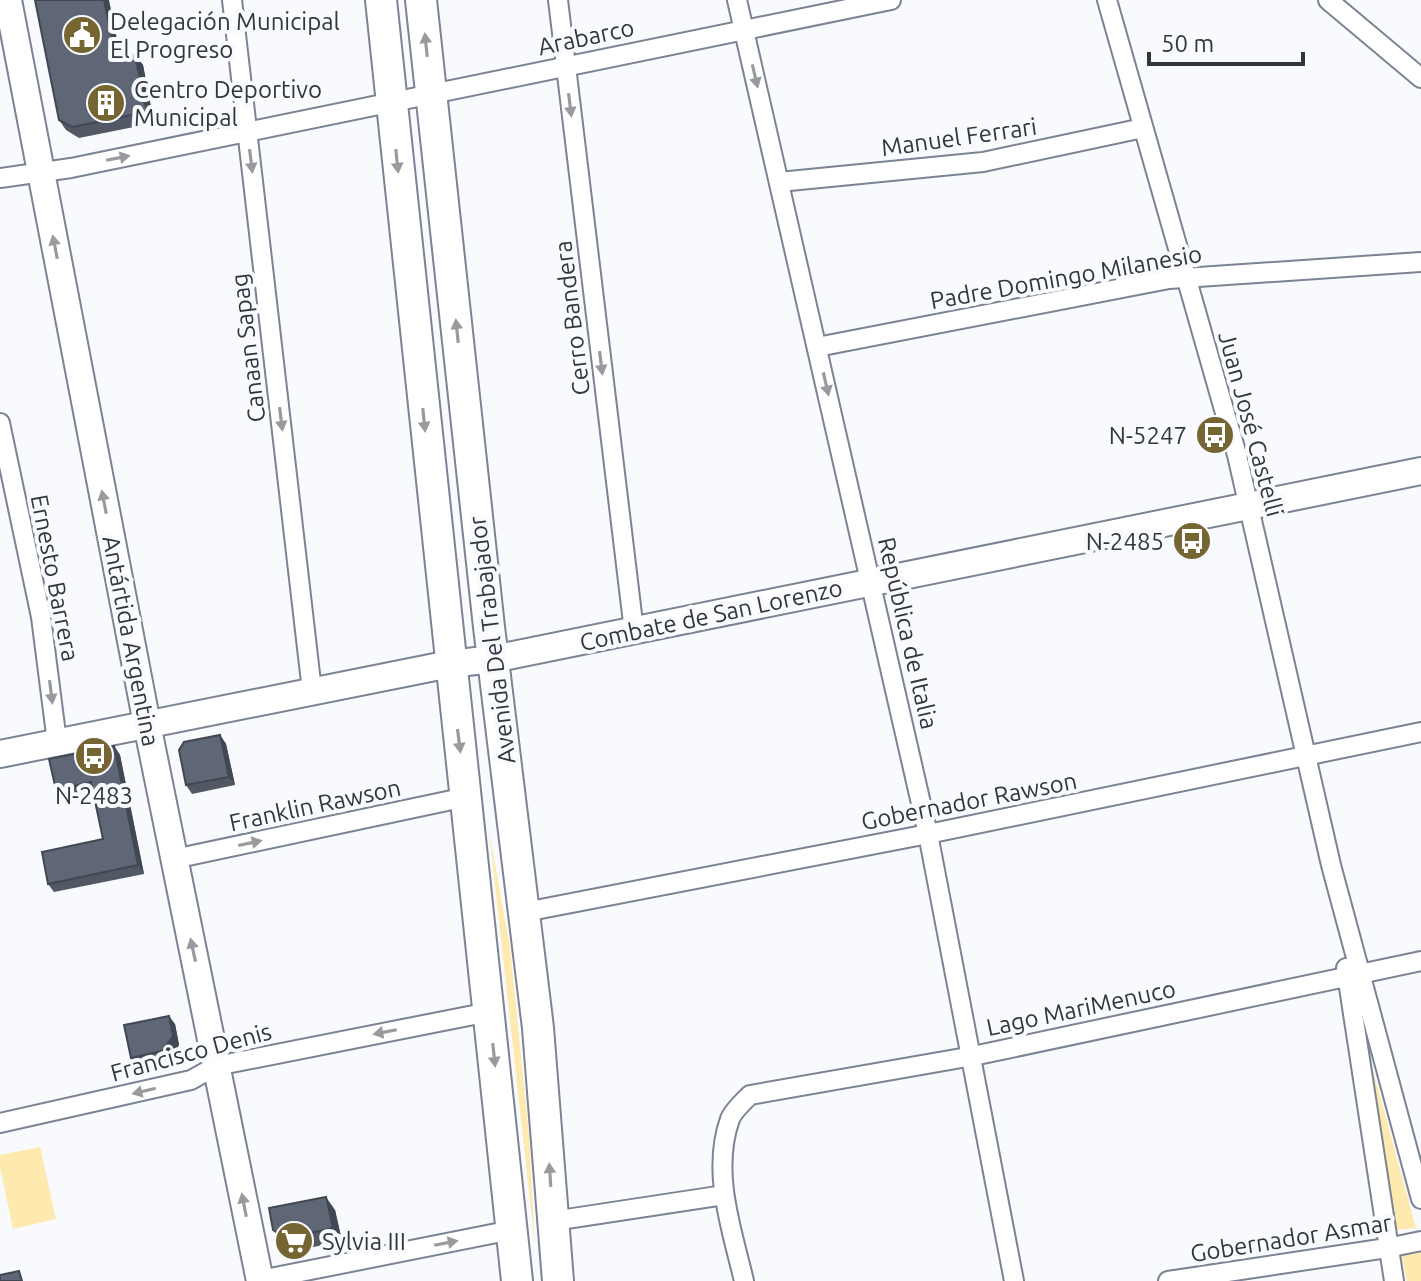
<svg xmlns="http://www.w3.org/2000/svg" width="1421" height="1281" font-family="Ubuntu,sans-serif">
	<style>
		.green { fill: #feeaae }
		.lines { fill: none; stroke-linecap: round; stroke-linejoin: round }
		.street-casing { stroke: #7b8394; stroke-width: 22 }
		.secondary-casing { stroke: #7b8394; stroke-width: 30 }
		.primary-casing { stroke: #7b8394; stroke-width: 34 }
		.street { stroke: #fff; stroke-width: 18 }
		.secondary { stroke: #fff; stroke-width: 26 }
		.primary { stroke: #fff; stroke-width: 30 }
		.wall { fill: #525965 }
		.shaded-wall { fill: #424853 }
		.building { fill: #5f6776; stroke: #424853; stroke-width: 2 }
		.oneway { fill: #999a9e }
		.labels { text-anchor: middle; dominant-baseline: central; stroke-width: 8; stroke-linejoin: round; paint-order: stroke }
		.poi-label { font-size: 24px; fill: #33363e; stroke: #f8fafd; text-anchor: start }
		.street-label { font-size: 24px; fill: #33363e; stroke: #f8fafd }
	</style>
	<rect width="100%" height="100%" fill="#f8fafd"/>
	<!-- green -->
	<g class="green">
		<polygon points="489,831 510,947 529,1135 535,1246"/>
		<polygon points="1365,1041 1416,1228 1396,1230"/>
		<polygon points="40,1147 56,1219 13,1229 0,1167 0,1155"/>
		<polygon points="1421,1252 1421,1281 1407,1281 1401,1254"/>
	</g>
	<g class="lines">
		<defs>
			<g id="street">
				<polyline points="232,0 312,691"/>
				<polyline points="558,0 634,631"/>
				<polyline points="737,0 928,834 1014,1281"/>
				<polyline points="1107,0 1237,455 1331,865 1421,1199"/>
				<polyline points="1328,0 1421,78"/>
				<polyline points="0,178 71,168 891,0"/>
				<polyline points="779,182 983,162 1143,128"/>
				<polyline points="817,347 1169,279 1421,262"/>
				<polyline points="0,423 41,617 57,742"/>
				<polyline points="174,859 466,797"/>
				<polyline points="525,912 928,834 1421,732"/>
				<polyline points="1346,968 1394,1281"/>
				<polyline points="0,1123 191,1080 216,1066 489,1012"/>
				<polyline points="553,1221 724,1195"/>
				<polyline points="260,1280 512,1230"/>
				<path d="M744,1281C732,1230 711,1172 730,1119C733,1111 743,1102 750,1095L973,1056L1421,961"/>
				<polyline points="1168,1281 1387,1248 1421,1241"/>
			</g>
			<g id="secondary">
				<polyline points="8,0 147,724 260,1281"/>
				<polyline points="0,754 450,664 493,659 1421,471"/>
			</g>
			<g id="primary">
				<polyline points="381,0 517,1281"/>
				<polyline points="421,0 489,627 538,1028 558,1281"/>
			</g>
		</defs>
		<!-- street casing -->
		<use href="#street" class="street-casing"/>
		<!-- secondary casing -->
		<use href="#secondary" class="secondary-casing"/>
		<!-- primary casing -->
		<use href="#primary" class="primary-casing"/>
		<!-- street -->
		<use href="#street" class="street"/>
		<!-- secondary -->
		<use href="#secondary" class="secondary"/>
		<!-- primary -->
		<use href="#primary" class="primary"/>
	</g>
	<!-- wall -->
	<g class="wall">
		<polygon points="135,55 143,65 154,123 79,138 66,130 59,120 121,58"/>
		<polygon points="220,735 226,744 235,785 192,794 186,785"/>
		<polygon points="114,746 120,755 144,874 54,892 48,884 103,839 93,792 62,798 56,790"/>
		<polygon points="175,1024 179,1045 169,1060 137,1067 131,1058"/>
		<polygon points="335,1210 342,1241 295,1251 282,1242 273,1230"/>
	</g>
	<!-- shaded-wall -->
	<g class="shaded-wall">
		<polygon points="104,0 109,0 123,69 116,59"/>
		<polygon points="135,55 143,65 154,123 147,112"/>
		<polygon points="220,735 226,744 235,785 229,777"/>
		<polygon points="114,746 120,755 144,874 138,865"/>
		<polygon points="169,1016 175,1024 179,1045 169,1060 162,1051"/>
		<polygon points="326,1197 335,1210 342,1241 333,1228"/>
	</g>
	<!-- building -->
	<g class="building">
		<polygon points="35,0 104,0 116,59 135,55 147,112 72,127 59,120"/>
		<polygon points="220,735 229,777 186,785 179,750 184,742"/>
		<polygon points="114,746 138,865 48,884 42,852 103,839 91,782 56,790 49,759"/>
		<polygon points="169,1016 173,1036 162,1051 131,1058 124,1025"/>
		<polygon points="326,1197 333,1228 286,1238 273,1230 269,1208"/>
		<polygon points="19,1271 22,1281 0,1281 0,1275"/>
	</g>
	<!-- one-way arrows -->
	<defs><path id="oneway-solid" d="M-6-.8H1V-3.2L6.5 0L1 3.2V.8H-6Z" transform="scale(2)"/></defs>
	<g class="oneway">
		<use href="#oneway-solid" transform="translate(426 45) rotate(-96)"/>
		<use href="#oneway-solid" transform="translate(755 76) rotate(77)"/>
		<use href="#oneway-solid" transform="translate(570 105) rotate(83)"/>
		<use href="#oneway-solid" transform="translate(118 158) rotate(-11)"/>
		<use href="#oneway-solid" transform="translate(251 161) rotate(83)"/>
		<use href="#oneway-solid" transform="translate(397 161) rotate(84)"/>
		<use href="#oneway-solid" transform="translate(55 247) rotate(-101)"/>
		<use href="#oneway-solid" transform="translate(457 331) rotate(-96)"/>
		<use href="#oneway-solid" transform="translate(601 363) rotate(83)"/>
		<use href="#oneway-solid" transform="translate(826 384) rotate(77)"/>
		<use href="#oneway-solid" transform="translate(281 419) rotate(83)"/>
		<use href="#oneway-solid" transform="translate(424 420) rotate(84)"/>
		<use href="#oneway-solid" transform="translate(104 502) rotate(-101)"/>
		<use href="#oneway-solid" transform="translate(51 692) rotate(83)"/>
		<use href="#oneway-solid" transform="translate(459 741) rotate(83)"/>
		<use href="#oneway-solid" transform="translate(250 843) rotate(-12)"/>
		<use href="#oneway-solid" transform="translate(193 950) rotate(-102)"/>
		<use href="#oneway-solid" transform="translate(385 1032) rotate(169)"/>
		<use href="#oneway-solid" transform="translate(494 1055) rotate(84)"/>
		<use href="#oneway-solid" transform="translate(144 1091) rotate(167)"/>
		<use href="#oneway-solid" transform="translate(550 1175) rotate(-94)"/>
		<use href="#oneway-solid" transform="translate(244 1205) rotate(-101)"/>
		<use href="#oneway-solid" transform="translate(446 1243) rotate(-11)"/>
	</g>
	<!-- icons -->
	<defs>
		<symbol id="civic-disc" viewBox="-11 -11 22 22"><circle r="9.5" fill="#756533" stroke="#f8fafd"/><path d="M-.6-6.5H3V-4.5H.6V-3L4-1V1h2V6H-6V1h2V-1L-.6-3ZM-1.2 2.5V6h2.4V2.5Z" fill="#fff"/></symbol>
		<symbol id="building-disc" viewBox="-11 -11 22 22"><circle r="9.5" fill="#756533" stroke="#f8fafd"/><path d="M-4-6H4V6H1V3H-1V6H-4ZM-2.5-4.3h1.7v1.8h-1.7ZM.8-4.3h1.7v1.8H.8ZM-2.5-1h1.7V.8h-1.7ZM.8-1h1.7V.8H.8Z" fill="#fff"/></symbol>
		<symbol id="bus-disc" viewBox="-11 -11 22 22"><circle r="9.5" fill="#756533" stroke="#f8fafd"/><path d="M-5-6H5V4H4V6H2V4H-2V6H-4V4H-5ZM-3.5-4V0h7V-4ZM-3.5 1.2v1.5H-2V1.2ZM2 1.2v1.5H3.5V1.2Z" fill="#fff"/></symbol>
		<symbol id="supermarket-disc" viewBox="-11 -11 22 22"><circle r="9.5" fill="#756533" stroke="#f8fafd"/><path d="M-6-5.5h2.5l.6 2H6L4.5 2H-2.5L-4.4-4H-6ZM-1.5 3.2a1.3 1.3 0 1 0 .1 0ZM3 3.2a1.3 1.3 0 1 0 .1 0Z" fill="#fff"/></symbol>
	</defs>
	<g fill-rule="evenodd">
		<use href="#civic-disc" x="60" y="13" width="44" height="44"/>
		<use href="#building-disc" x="84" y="81" width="44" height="44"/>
		<use href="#bus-disc" x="1193" y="413" width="44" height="44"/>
		<use href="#bus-disc" x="1170" y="519" width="44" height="44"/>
		<use href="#bus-disc" x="72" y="734" width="44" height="44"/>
		<use href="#supermarket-disc" x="272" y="1219" width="44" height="44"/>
	</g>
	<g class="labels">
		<!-- poi labels -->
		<g class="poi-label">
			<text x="110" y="21">Delegación Municipal<tspan x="110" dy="28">El Progreso</tspan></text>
			<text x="134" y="89">Centro Deportivo<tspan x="134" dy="28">Municipal</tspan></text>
			<text x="1187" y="435" text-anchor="end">N-5247</text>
			<text x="1164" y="541" text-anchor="end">N-2485</text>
			<text x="94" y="795" text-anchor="middle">N-2483</text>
			<text x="322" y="1241">Sylvia III</text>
		</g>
		<!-- street labels -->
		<g class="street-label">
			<text transform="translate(586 37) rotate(-12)">Arabarco</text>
			<text transform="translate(959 137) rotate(-8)">Manuel Ferrari</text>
			<text transform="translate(1066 277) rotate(-10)">Padre Domingo Milanesio</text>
			<text transform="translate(572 318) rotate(-97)">Cerro Bandera</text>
			<text transform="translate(248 348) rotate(-97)">Canaan Sapag</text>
			<text transform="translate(1251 424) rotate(75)">Juan José Castelli</text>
			<text transform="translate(55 578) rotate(79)">Ernesto Barrera</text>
			<text transform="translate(711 615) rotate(-12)">Combate de San Lorenzo</text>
			<text transform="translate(908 633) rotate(77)">República de Italia</text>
			<text transform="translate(492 640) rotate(-97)">Avenida Del Trabajador</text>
			<text transform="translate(131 641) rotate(79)">Antártida Argentina</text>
			<text transform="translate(969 801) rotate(-11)">Gobernador Rawson</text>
			<text transform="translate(315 805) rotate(-12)">Franklin Rawson</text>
			<text transform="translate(1081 1008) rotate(-12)">Lago MariMenuco</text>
			<text transform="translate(191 1052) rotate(-15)">Francisco Denis</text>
			<text transform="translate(1291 1238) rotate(-9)">Gobernador Asmar</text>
		</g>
	</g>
	<!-- scale -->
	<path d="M1149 52v12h154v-12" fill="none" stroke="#33363e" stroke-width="4"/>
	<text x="1161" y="52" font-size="24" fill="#33363e" stroke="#f8fafd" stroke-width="6" paint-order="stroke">50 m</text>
</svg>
